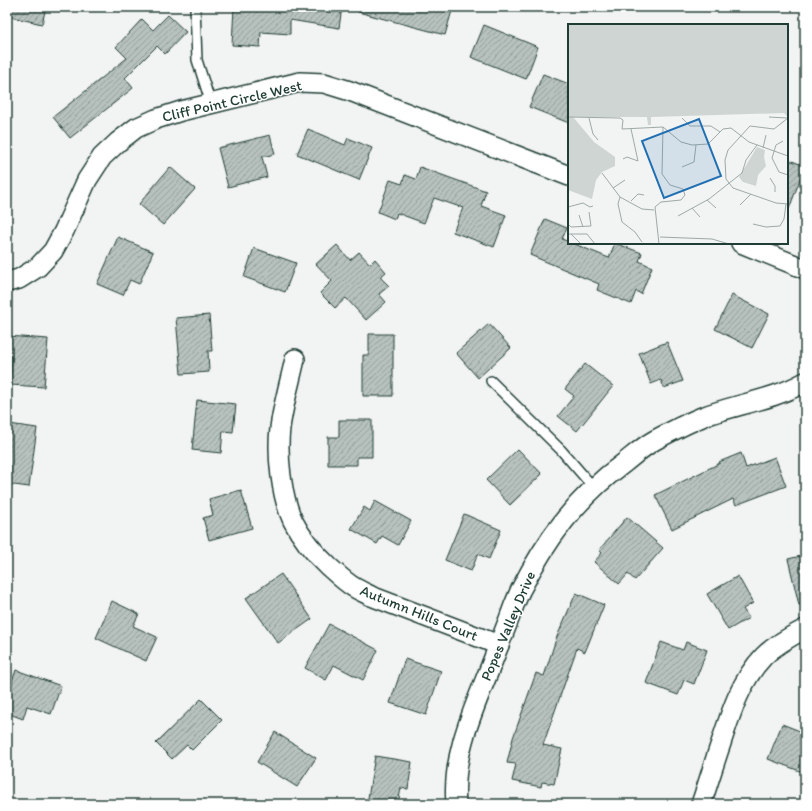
<svg xmlns="http://www.w3.org/2000/svg" width="812" height="811" font-family="Itim,sans-serif">
	<style>
		.building { fill: url(#building-hatch); stroke: #1f3d34 }
		.lines { fill: none; stroke-linecap: round; stroke-linejoin: round }
		.lane-casing { stroke: #1f3d34; stroke-width: 12 }
		.street-casing { stroke: #1f3d34; stroke-width: 22 }
		.lane { stroke: #fff; stroke-width: 9 }
		.street { stroke: #fff; stroke-width: 19 }
		.labels { text-anchor: middle; dominant-baseline: central; stroke-width: 3; stroke-linejoin: round; paint-order: stroke }
		.street-label { font-size: 15px; fill: #1f3d34; stroke: #fff }
		.inset-road { fill: none; stroke: #9eaaa7; stroke-width: 1 }
		.view { fill: #1f6fb2; fill-opacity: 0.15; stroke: #1f6fb2; stroke-width: 2 }
		.inset-edge { fill: none; stroke: #1f3d34; stroke-width: 2 }
	</style>
	<defs>
		<pattern id="building-hatch" width="6" height="6" patternUnits="userSpaceOnUse"><rect width="6" height="6" fill="#b7c1bd"/><path d="M-1 1l2-2M0 6l6-6M5 7l2-2" fill="none" stroke="#949e9a"/></pattern>
	</defs>
	<rect width="100%" height="100%" fill="#f2f3f3"/>
	<filter id="ink" filterUnits="userSpaceOnUse"><feTurbulence type="fractalNoise" baseFrequency=".025" numOctaves="2"/><feDisplacementMap in="SourceGraphic" scale="8" xChannelSelector="R" yChannelSelector="G"/><feConvolveMatrix kernelMatrix="1 2 1 2 8 2 1 2 1" color-interpolation-filters="sRGB"/></filter>
	<g filter="url(#ink)">
		<!-- building -->
		<g class="building">
			<polygon points="7,7 46,7 42,24 7,16"/>
			<polygon points="234,7 342,7 339,28 290,20 290,34 261,32 260,47 232,45"/>
			<polygon points="359,7 453,7 445,35 358,12"/>
			<polygon points="168,15 186,32 165,54 157,46 125,78 133,88 70,138 53,117 127,58 116,47 142,19 153,30"/>
			<polygon points="484,25 538,47 526,79 471,57"/>
			<polygon points="543,74 569,84 569,123 529,107"/>
			<polygon points="308,129 345,145 348,138 372,148 359,180 297,154"/>
			<polygon points="270,135 275,154 262,157 267,177 228,187 218,148"/>
			<polygon points="787,159 805,166 789,209 787,209"/>
			<polygon points="170,167 195,189 163,225 139,204"/>
			<polygon points="420,167 486,191 481,206 506,215 494,247 453,232 463,208 434,198 424,223 397,213 395,219 378,212 390,180 402,184 405,175 416,179"/>
			<polygon points="545,219 567,228 562,239 569,242 569,243 572,243 609,258 615,243 642,253 639,261 652,267 641,294 636,291 631,304 597,290 599,284 530,255"/>
			<polygon points="118,237 153,252 139,284 130,280 123,295 97,284"/>
			<polygon points="337,245 350,260 359,252 370,264 375,259 386,272 380,277 389,286 379,294 386,302 366,320 346,298 335,308 320,293 332,281 316,264"/>
			<polygon points="254,248 296,263 285,292 244,277"/>
			<polygon points="732,295 769,314 752,348 715,329"/>
			<polygon points="209,315 212,351 208,351 209,372 181,374 176,318"/>
			<polygon points="489,324 511,348 478,378 456,353"/>
			<polygon points="369,334 393,334 393,396 363,396 363,355 369,355"/>
			<polygon points="7,336 48,339 44,387 10,385 12,357 7,357"/>
			<polygon points="667,342 683,381 664,388 661,380 651,384 639,353"/>
			<polygon points="585,364 613,386 577,431 558,416 574,396 565,389"/>
			<polygon points="197,400 236,404 233,432 223,431 221,453 192,450"/>
			<polygon points="339,420 372,420 372,457 357,457 357,465 328,465 328,437 339,437"/>
			<polygon points="9,424 37,428 29,487 7,484 7,438"/>
			<polygon points="518,449 542,474 510,505 486,480"/>
			<polygon points="741,453 746,468 775,457 786,486 736,505 733,499 672,529 655,495 720,463 719,462"/>
			<polygon points="241,490 252,528 209,540 203,518 213,515 209,499"/>
			<polygon points="375,501 411,521 398,545 382,536 377,544 351,529 364,507 370,511"/>
			<polygon points="464,514 501,530 489,559 478,554 471,571 445,560"/>
			<polygon points="627,517 663,548 635,580 628,574 619,584 594,562 602,553 599,550"/>
			<polygon points="805,555 805,605 799,605 788,559"/>
			<polygon points="281,574 312,619 278,643 246,598"/>
			<polygon points="738,576 753,603 743,609 749,618 728,630 707,594"/>
			<polygon points="576,593 604,605 585,652 577,648 543,745 562,749 554,784 542,782 541,787 512,781 516,764 507,763 513,738 536,673 544,676 556,639"/>
			<polygon points="112,601 139,614 133,626 157,637 146,661 96,638"/>
			<polygon points="329,624 378,650 363,680 334,665 326,680 305,668"/>
			<polygon points="661,642 683,650 686,642 707,650 694,684 684,680 678,695 646,683"/>
			<polygon points="405,659 441,671 426,715 390,703"/>
			<polygon points="16,670 61,686 51,714 27,706 23,719 7,713 7,695"/>
			<polygon points="201,699 222,720 192,750 187,745 172,759 156,743"/>
			<polygon points="782,724 805,733 805,773 768,759"/>
			<polygon points="275,732 316,758 297,787 257,762"/>
			<polygon points="375,756 412,762 408,789 401,788 398,804 367,804"/>
		</g>
		<g class="lines">
			<defs>
				<g id="lane">
					<polyline points="195,7 197,60 211,104"/>
					<polyline points="491,381 561,450 594,488"/>
				</g>
				<g id="street">
					<polyline points="741,243 805,269"/>
					<polyline points="7,282 19,279 38,267 53,251 64,231 87,180 102,157 118,142 136,128 156,119 181,111 300,82 324,83 350,91 569,176"/>
					<path d="M295,359C290,382 283,405 280,428C277,455 281,496 293,521C302,539 314,553 329,567C336,573 344,581 352,586C358,590 365,593 371,596L499,645"/>
					<path d="M456,804C452,758 471,715 488,673C495,655 502,637 509,619C512,610 516,600 520,591C546,540 577,497 624,463C634,455 644,446 655,440C670,432 687,423 702,417C736,404 773,400 805,382"/>
					<path d="M701,804C708,784 714,763 721,743C731,712 741,680 764,656C775,645 791,636 805,629"/>
				</g>
			</defs>
			<!-- lane casing -->
			<use href="#lane" class="lane-casing"/>
			<!-- street casing -->
			<use href="#street" class="street-casing"/>
			<!-- lane -->
			<use href="#lane" class="lane"/>
			<!-- street -->
			<use href="#street" class="street"/>
		</g>
	</g>
	<g class="labels">
		<!-- street labels -->
		<g class="street-label">
			<text transform="translate(232 101) rotate(-13)">Cliff Point Circle West</text>
			<text transform="translate(419 613) rotate(22)">Autumn Hills Court</text>
			<text transform="translate(508 626) rotate(-67)">Popes Valley Drive</text>
		</g>
	</g>
	<!-- overview -->
	<g transform="translate(568 24)">
		<rect width="220" height="220" fill="#f2f3f3"/>
		<path d="M0,0H220V93L216,89L83,93V101H80L79,93H5L26,118L47,133V142L34,148L28,156L24,175L0,166ZM189,123L197,126L196,133L198,142L190,151L188,162L175,158L171,153Z" fill="#ced5d3"/>
		<path class="inset-road" d="M0,93L52,94L55,96L54,105L95,103L113,118L124,121L140,120L155,105L163,104L181,118L220,132M201,93L219,94M21,94L25,110L30,116M114,94L122,102H143L152,108M220,94L206,105L182,102L160,126L157,136L158,155L165,164L208,179L220,180M63,105L70,137M215,117L208,121L204,134L211,148L220,151M195,124L198,111M55,135L59,133L70,137M114,143L126,138L128,121M34,149L52,173L74,185L86,186M202,154L207,162V168M45,164L57,156M52,173L50,180L54,198L67,208L74,218M139,176L148,184M63,177L70,170L76,171M172,181L183,170M0,183L15,179L22,183L25,182M124,184L132,193M11,191L15,203M110,192L141,175L174,149L178,136L189,121M0,200L3,203L23,202L21,188M185,200L198,203L212,202L216,195L218,180M0,210H19L27,220M3,210L13,220M92,213L144,215L161,220M91,220L87,183L93,178L113,176L117,171L115,165L102,161L94,150L95,103"/>
		<path class="view" d="M131,95L153,152L96,174L74,117Z"/>
		<rect width="220" height="220" class="inset-edge"/>
	</g>
	<!-- margin -->
	<rect width="812" height="811" fill="none" stroke="#fff" stroke-width="24"/>
	<rect x="12" y="12" width="788" height="787" fill="none" stroke="#1f3d34" stroke-width="1.5" filter="url(#ink)"/>
</svg>
